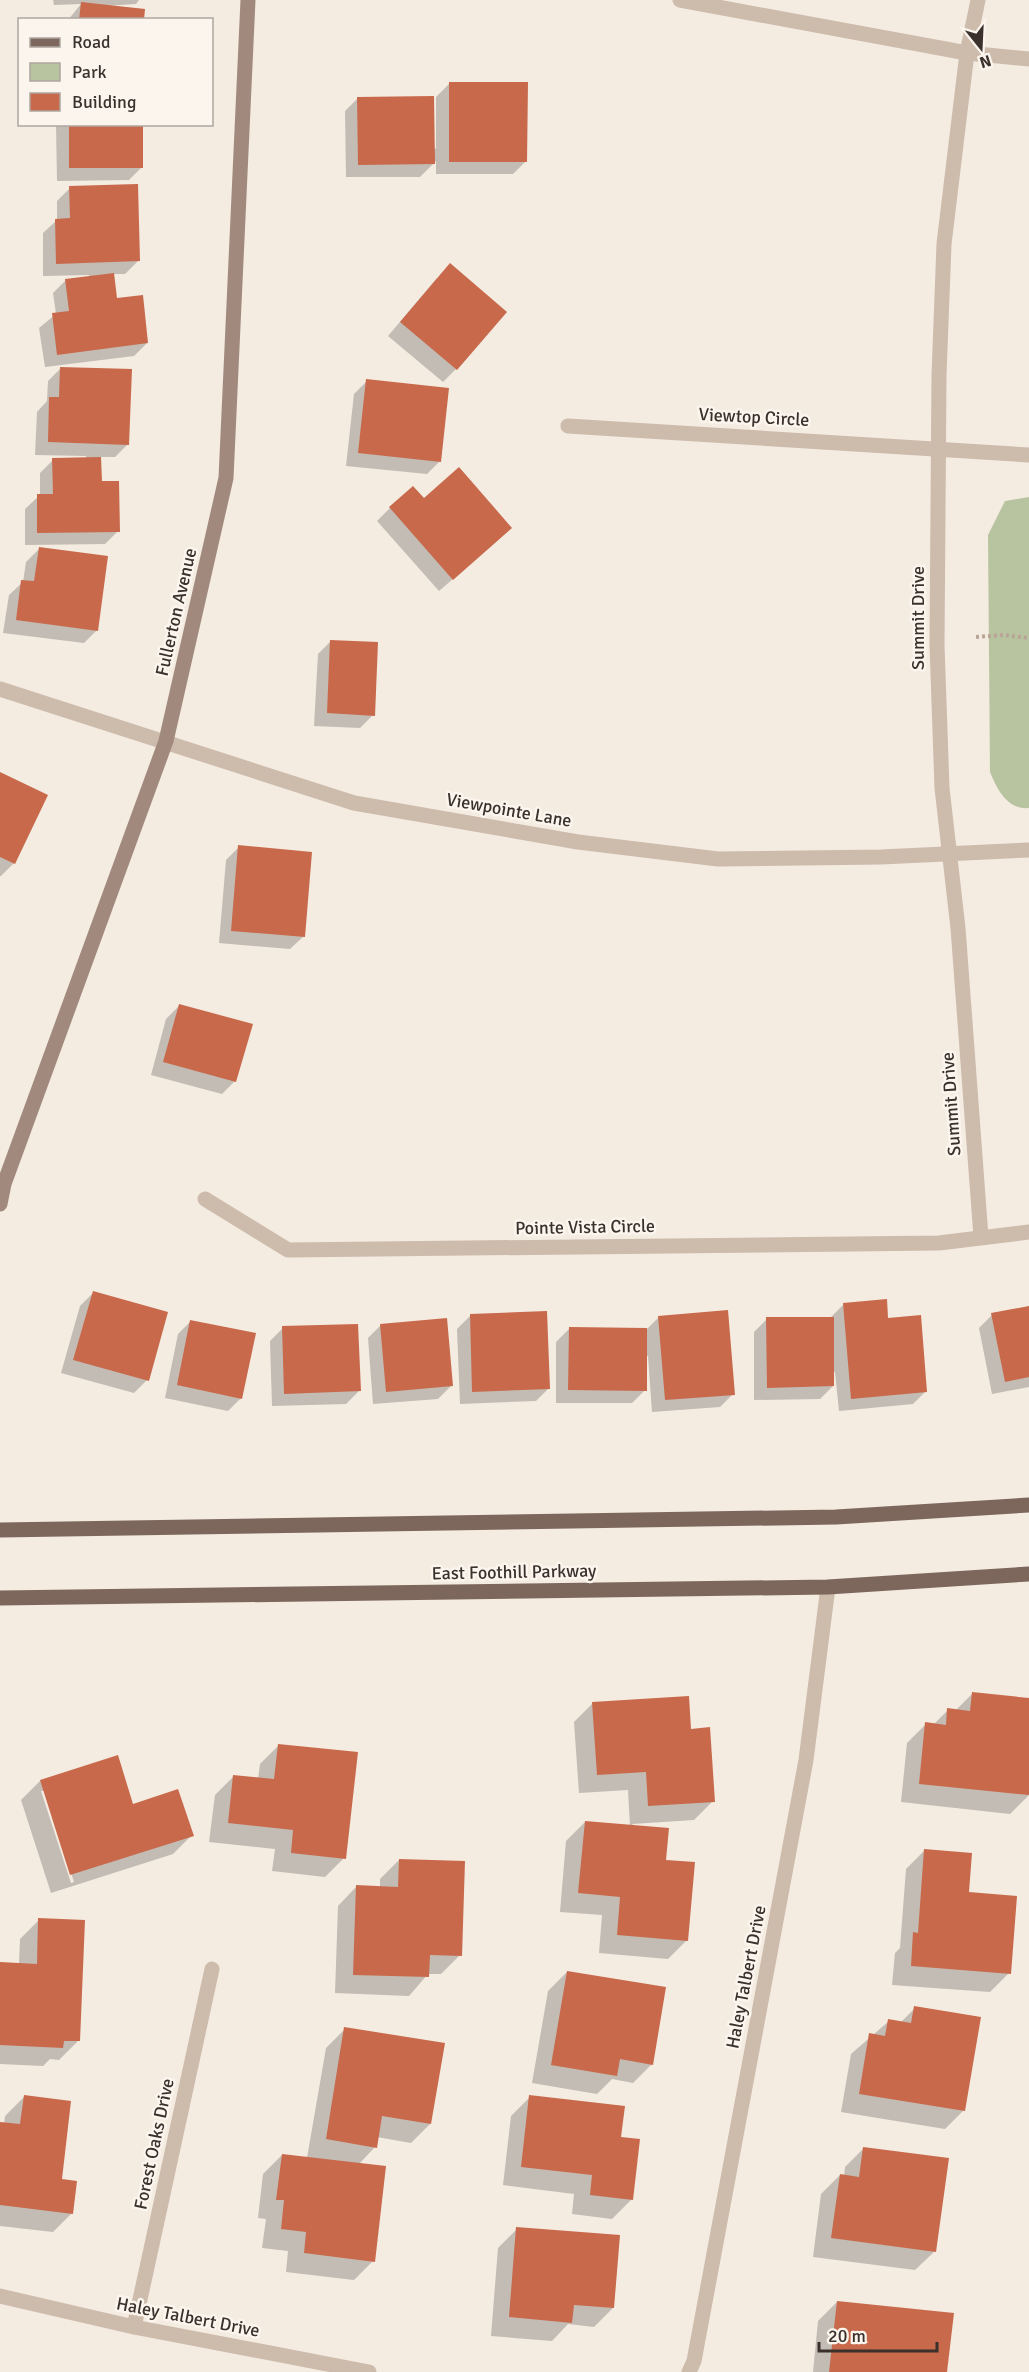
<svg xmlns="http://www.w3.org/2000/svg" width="1029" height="2372" font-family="Signika,sans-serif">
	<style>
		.green { fill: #b8c4a0 }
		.shadow { fill: #0003; fill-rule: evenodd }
		.building { fill: #c8694b }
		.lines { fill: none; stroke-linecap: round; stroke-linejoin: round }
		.path { stroke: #b9a596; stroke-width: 4; stroke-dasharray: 3 3; stroke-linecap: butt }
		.street { stroke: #cdbbac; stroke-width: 15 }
		.secondary { stroke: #a18a7d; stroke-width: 15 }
		.primary { stroke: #7d675c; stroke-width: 15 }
		.labels { text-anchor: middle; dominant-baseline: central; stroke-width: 5; stroke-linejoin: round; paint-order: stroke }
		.street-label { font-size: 18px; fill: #3b302b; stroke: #fbf5ee }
	</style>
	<rect width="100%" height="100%" fill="#f4ebe1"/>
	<!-- green -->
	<path class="green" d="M1029,497V808C1007,810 997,789 990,772L988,535L1005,501Z"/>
	<!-- shadow -->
	<g class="shadow">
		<polygon points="53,0 139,0 136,4 104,6 142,20 68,20 81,4 54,5"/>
		<polygon points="449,84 526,161 513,174 436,174 436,161 420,177 346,177 345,111 358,98 436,149 436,97"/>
		<polygon points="56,124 142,124 142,167 129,180 57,181"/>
		<polygon points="70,188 138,261 125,274 113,274 116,300 147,343 134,356 45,367 39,328 56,314 53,293 66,280 89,277 89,275 43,276 43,233 57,220 57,201"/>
		<polygon points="437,278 456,369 443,382 388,336"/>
		<polygon points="61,368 128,444 115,457 100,457 100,482 118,531 105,544 25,545 25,509 40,495 40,473 53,460 86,459 86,456 35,455 37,412 47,401 48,381"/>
		<polygon points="367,381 440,461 427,474 346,466 354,394"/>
		<polygon points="424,500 497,541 439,591 377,521 390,508"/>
		<polygon points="39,549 97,630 84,643 3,633 9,595 23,582 26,562"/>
		<polygon points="331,641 373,715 360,728 314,726 318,654"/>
		<polygon points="0,774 14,863 1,876 0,876"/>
		<polygon points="239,847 304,936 290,949 219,943 226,860"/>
		<polygon points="179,1006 235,1081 222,1094 151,1075 166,1019"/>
		<polygon points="93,1293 147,1380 134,1393 61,1373 80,1306"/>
		<polygon points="844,1304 887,1319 926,1391 913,1404 839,1411 835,1372 833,1372 833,1386 820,1399 754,1400 754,1332 767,1319 830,1318"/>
		<polygon points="1029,1307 1029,1387 992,1394 979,1328 992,1315"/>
		<polygon points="470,1316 549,1388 536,1401 460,1404 457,1329"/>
		<polygon points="659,1317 733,1394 720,1407 652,1412 648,1356 646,1356 645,1390 632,1403 556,1403 556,1342 569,1329 647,1329"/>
		<polygon points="191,1321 241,1398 228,1411 165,1398 178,1334"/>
		<polygon points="381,1325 451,1386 438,1399 373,1404 368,1338"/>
		<polygon points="283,1328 359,1391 346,1404 272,1406 270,1341"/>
		<polygon points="972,1694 1029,1699 1029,1795 1010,1814 901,1802 907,1743 926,1724 933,1725 948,1710 955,1711"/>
		<polygon points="593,1703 689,1731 713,1801 694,1820 632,1824 664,1861 687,1940 668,1959 599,1953 602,1915 560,1912 566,1841 585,1822 630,1826 628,1790 579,1793 574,1722"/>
		<polygon points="279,1745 344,1858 325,1877 272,1871 275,1849 209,1842 215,1795 234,1776 258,1779 260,1764"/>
		<path d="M117,1757L132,1806L192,1835L173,1854L51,1893L21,1800L40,1781ZM41,1791H45L74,1882L71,1883Z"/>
		<polygon points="925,1850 967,1894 1009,1973 990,1992 892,1985 895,1953 900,1948 906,1869"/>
		<polygon points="399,1860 460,1955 441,1974 428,1974 409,1996 335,1993 338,1906 356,1887 380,1888 380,1879"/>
		<polygon points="39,1920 78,2041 59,2060 50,2059 43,2066 0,2064 0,1963 19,1964 20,1939"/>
		<polygon points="567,1972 652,2064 633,2083 612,2079 597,2094 532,2083 548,1991"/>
		<polygon points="915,2008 964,2110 945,2129 841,2112 851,2054 889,2021 900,2023"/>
		<polygon points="345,2029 430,2124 411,2143 377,2137 375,2147 359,2164 373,2261 354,2280 286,2272 288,2251 262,2248 266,2219 258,2218 263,2174 282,2155 307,2158 326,2048"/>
		<polygon points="24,2097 72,2213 53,2232 0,2226 0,2123 4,2124 5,2116"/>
		<polygon points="530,2097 631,2200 612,2219 572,2214 574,2194 503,2185 511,2116"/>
		<polygon points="864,2148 934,2252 915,2270 813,2257 821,2194 840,2175 844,2176 845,2167"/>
		<polygon points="517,2229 613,2308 594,2327 568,2324 552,2341 491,2336 498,2248"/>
		<polygon points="837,2302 946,2372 813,2372 818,2321"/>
	</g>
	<!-- building -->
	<g class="building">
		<polygon points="81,2 145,9 144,20 79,20"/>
		<polygon points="449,82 528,82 527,162 449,162"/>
		<polygon points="434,96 435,164 358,165 357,97"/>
		<rect x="69" y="124" width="74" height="44"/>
		<polygon points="138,184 140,261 56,264 55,219 70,218 69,186"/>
		<polygon points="450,263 507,312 457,370 400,322"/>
		<polygon points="114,273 117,298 143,295 148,343 57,355 52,313 69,311 65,279"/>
		<polygon points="60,367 132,369 129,445 48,442 49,397 59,397"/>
		<polygon points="366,379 449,388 441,462 358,453"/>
		<polygon points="101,457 102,481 119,481 120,532 37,533 37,494 53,494 52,458"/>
		<polygon points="459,467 512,528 453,580 389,507 413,486 424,498"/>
		<polygon points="39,547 108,556 98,631 16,620 21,580 34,581"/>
		<polygon points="330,640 378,642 375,716 327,713"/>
		<polygon points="0,772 48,795 15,864 0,857"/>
		<polygon points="238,845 312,852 305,937 231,931"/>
		<polygon points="179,1004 253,1024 236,1082 163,1062"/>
		<polygon points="93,1291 168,1312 149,1381 73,1360"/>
		<polygon points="887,1299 888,1318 921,1315 927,1392 851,1399 843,1303"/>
		<polygon points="1029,1306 1029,1377 1005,1382 991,1313"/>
		<polygon points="728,1310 735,1395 665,1400 658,1316"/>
		<polygon points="547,1311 550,1389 472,1392 470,1314"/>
		<polygon points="766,1317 834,1317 834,1386 767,1388"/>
		<polygon points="447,1318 453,1386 386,1392 380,1324"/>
		<polygon points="190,1320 256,1333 242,1399 177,1385"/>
		<polygon points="358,1324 361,1391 284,1394 282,1326"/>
		<polygon points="569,1327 647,1328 647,1391 568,1390"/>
		<polygon points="972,1692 1029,1698 1029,1795 919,1784 925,1722 946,1725 947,1708 970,1711"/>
		<polygon points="689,1696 691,1729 710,1727 715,1802 648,1806 646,1772 597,1775 592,1702"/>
		<polygon points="278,1744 358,1752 346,1859 291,1853 293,1830 228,1823 233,1775 274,1779"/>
		<polygon points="118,1755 133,1804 178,1789 194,1836 70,1875 40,1780"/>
		<polygon points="585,1821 669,1828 666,1860 695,1862 688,1941 617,1935 620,1897 578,1893"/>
		<polygon points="924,1849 972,1853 969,1892 1017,1896 1011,1974 911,1966 913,1932 918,1933"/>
		<polygon points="399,1859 465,1861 462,1956 430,1955 429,1977 353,1975 356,1885 398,1887"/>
		<polygon points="38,1918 85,1920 80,2041 64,2041 63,2048 0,2045 0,1962 37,1964"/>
		<polygon points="567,1971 666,1987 653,2065 620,2059 617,2076 551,2065"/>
		<polygon points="914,2006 981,2017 965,2111 859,2094 869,2033 885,2036 888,2019 911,2023"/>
		<polygon points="344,2027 445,2043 431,2124 382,2116 377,2148 326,2139"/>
		<polygon points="24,2095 71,2101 62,2179 77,2181 73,2214 0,2205 0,2122 20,2124"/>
		<polygon points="529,2095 625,2106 621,2137 640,2139 633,2200 590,2195 592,2175 521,2167"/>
		<polygon points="863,2147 949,2158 936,2252 831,2238 840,2174 859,2177"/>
		<polygon points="282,2154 386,2166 375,2262 304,2253 306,2232 281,2229 284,2200 276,2200"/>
		<polygon points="516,2227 620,2235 614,2308 574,2305 572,2323 509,2317"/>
		<polygon points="837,2301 954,2313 947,2372 829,2372"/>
	</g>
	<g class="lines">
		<!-- path -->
		<polyline class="path" points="976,637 1004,635 1029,638"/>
		<!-- street -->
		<g class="street">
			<polyline points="680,0 967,53 1029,59"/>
			<polyline points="978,0 967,53 944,244 939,375 937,645 942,788 958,928 981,1237"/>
			<polyline points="568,426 1029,455"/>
			<polyline points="0,689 354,803 578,842 718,859 881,857 1029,850"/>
			<polyline points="205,1199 288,1250 939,1243 1029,1232"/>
			<polyline points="0,2296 134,2327 369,2372"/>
			<polyline points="134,2327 212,1969"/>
			<polyline points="689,2372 694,2361 806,1760 828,1587"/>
		</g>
		<!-- secondary -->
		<polyline class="secondary" points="0,1204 4,1184 166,741 226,478 248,0"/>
		<!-- primary -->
		<g class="primary">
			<polyline points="0,1530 836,1517 1029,1505"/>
			<polyline points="0,1598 828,1587 1029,1574"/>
		</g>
	</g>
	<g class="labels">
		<!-- street labels -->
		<g class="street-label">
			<text transform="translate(754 417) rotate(3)">Viewtop Circle</text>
			<text transform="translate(176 612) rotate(-77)">Fullerton Avenue</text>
			<text transform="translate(918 618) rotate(-90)">Summit Drive</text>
			<text transform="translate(509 810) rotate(10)">Viewpointe Lane</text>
			<text transform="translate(951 1104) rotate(-94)">Summit Drive</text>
			<text transform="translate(585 1227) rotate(-1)">Pointe Vista Circle</text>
			<text transform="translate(514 1572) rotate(-1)">East Foothill Parkway</text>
			<text transform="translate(746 1977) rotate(-79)">Haley Talbert Drive</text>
			<text transform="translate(154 2144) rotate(-78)">Forest Oaks Drive</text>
			<text transform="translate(188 2317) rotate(11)">Haley Talbert Drive</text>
		</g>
	</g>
	<!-- legend -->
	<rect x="18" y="18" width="195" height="108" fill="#fbf5ee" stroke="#aea6a0" stroke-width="1.5"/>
	<rect x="30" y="38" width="30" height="9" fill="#7d675c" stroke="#aea6a0" stroke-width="1.5"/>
	<text x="72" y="48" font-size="18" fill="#3b302b">Road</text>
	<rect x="30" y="63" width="30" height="18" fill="#b8c4a0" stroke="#aea6a0" stroke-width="1.5"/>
	<text x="72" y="78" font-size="18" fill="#3b302b">Park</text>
	<rect x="30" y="93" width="30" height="18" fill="#c8694b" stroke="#aea6a0" stroke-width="1.5"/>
	<text x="72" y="108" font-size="18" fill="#3b302b">Building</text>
	<!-- north arrow -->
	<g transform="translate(981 48) rotate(162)" stroke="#fbf5ee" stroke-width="4.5" paint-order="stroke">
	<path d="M0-4.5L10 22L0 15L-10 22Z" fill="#3b302b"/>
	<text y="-9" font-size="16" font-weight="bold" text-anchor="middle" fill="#3b302b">N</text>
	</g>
	<!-- scale -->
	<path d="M819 2342v9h118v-9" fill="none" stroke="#3b302b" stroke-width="3"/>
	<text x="828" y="2342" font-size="18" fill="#3b302b" stroke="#fbf5ee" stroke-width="4.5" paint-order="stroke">20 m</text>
</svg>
